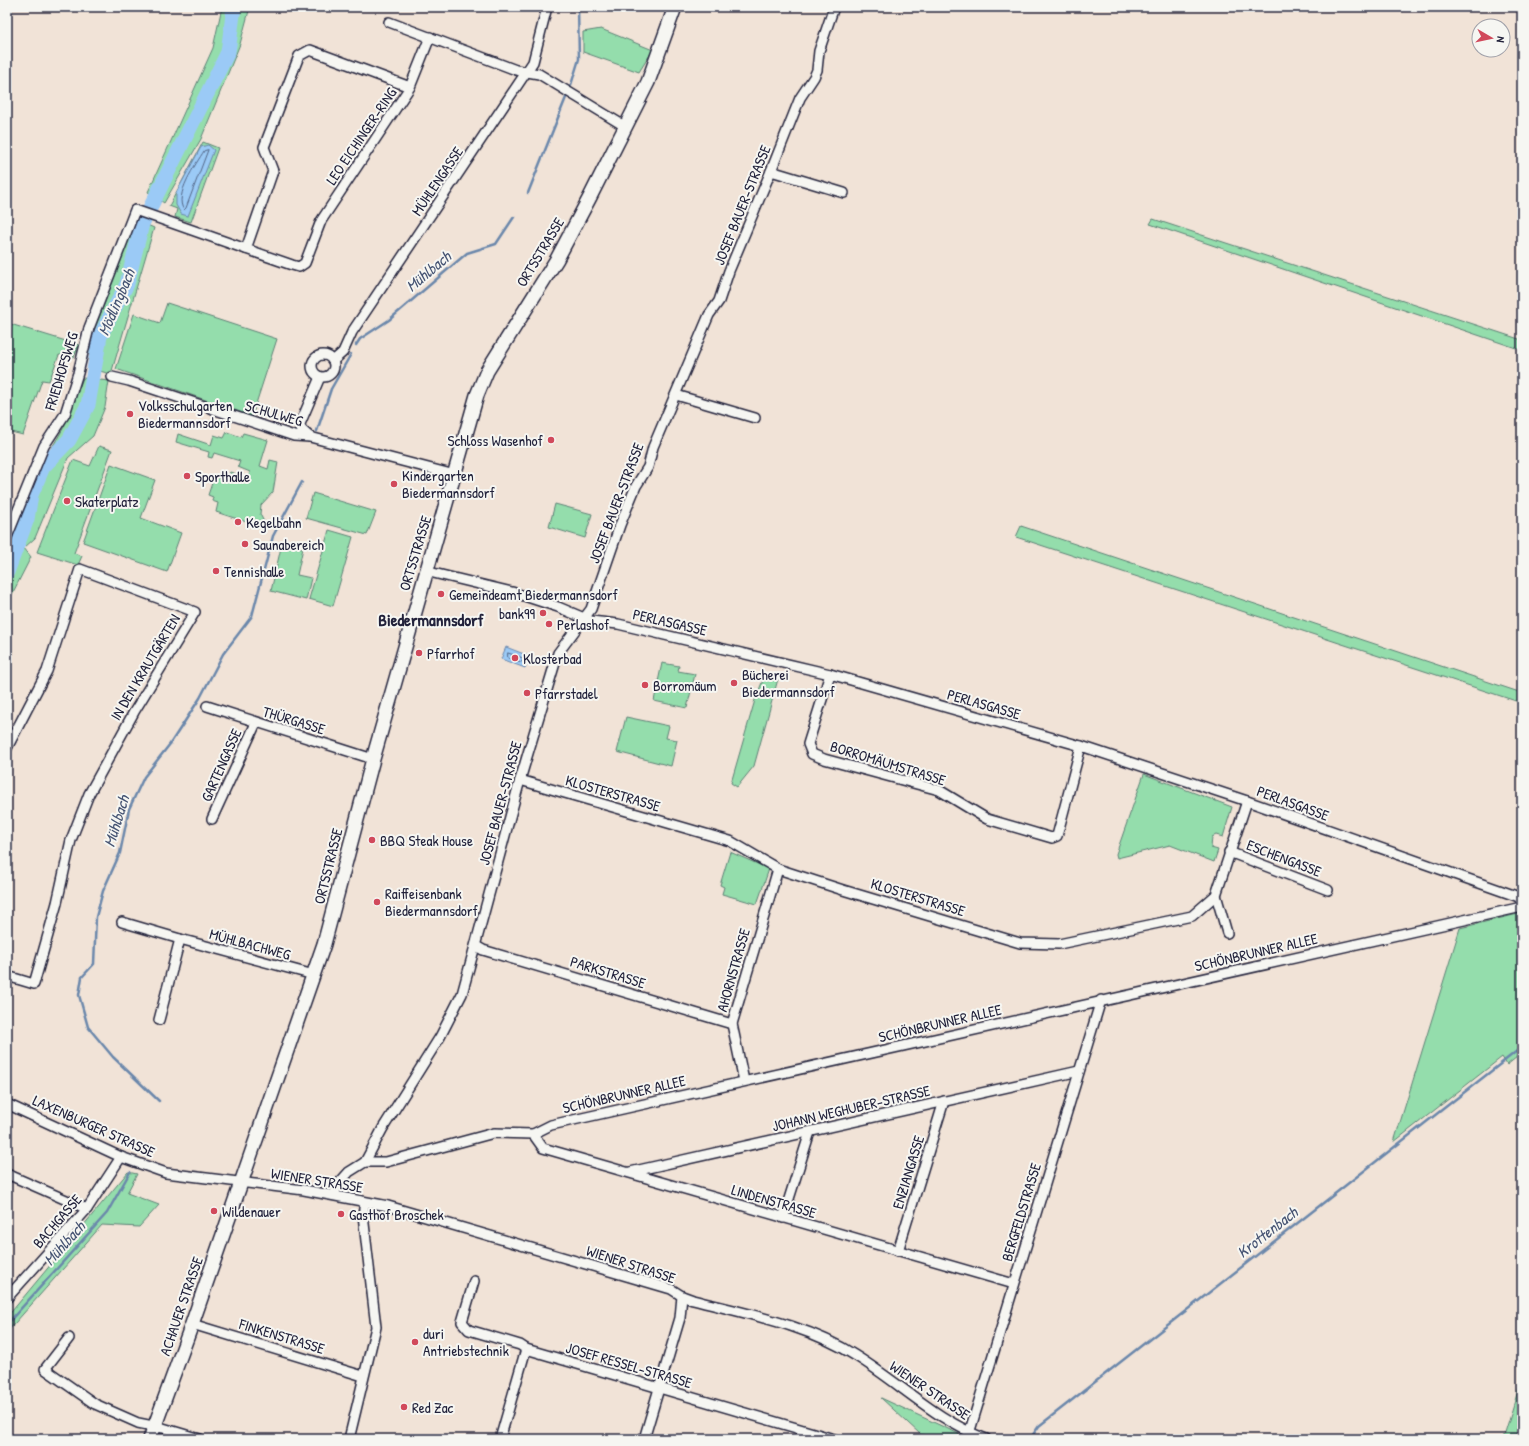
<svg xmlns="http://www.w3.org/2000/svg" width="1529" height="1446" font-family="'Patrick Hand',sans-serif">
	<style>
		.green { fill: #94ddac; stroke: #5b8074 }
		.water { fill: #9bcaf6; stroke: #6b87ab }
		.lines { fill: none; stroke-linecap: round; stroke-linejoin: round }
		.shore { stroke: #526586; stroke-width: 1 }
		.stream { stroke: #6b87ab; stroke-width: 2.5 }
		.river { stroke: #9bcaf6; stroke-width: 15 }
		.street-casing { stroke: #22223b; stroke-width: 12 }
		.secondary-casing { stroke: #22223b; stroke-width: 16 }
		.street { stroke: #f6f6f2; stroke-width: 9 }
		.secondary { stroke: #f6f6f2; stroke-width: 13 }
		.poi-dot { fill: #d1495b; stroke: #f6f6f2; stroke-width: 1.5 }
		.labels { text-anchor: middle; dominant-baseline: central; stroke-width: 4; stroke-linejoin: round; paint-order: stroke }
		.street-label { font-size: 15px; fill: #22223b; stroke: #f6f6f2 }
		.poi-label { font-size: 15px; fill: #22223b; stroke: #f6f6f2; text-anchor: start }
		.water-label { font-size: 16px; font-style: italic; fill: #465473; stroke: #f6f6f2 }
		.quarter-label { font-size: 17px; font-weight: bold; fill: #22223b; stroke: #f6f6f2 }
	</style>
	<rect width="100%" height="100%" fill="#f1e3d7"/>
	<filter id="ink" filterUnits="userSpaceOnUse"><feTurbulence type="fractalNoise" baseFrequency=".025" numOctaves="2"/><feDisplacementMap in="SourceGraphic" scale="8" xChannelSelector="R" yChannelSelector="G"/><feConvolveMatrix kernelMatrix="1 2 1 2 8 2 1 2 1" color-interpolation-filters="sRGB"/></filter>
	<g filter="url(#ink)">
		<!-- green -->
		<g class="green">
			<polygon points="222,7 250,7 240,44 201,139 164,203 148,192 213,48"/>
			<polygon points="601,29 653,50 639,72 583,52 583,32"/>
			<polygon points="203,142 218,148 191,222 175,217 177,209 169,206"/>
			<polygon points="1153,219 1522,340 1522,350 1150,224"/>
			<polygon points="136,220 154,228 111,374 88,368 92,336"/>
			<polygon points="167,303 277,339 252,416 116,369 134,314 160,323"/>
			<polygon points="7,323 79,345 74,357 59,355 49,381 42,380 23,435 7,431"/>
			<polygon points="83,378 109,381 105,407 93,436 68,458 35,538 24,548 31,557 7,604 7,555 40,468 64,427"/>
			<polygon points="227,432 241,437 243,433 268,440 260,466 268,469 270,460 278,462 273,492 261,505 260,514 265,524 265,528 216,512 218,503 212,501 213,497 208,495 214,477 227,480 230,472 248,478 250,472 238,467 240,461 214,453 212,458 208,457 209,452 176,442 178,434 211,445 214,435 224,438"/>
			<polygon points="99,446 112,450 74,553 82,556 78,565 37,552 73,460 90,466"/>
			<polygon points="111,464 155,480 141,518 181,533 167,572 83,542"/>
			<polygon points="313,493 376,512 367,535 306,518"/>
			<polygon points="555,504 592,514 585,538 549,527"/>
			<polygon points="1021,526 1522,693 1522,703 1016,537"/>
			<polygon points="329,530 353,537 333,606 309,599"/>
			<polygon points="282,543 303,548 297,575 311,578 306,600 271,591"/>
			<polygon points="662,663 679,666 678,671 695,674 687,708 654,701"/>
			<polygon points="765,675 778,679 754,766 737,787 731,783 755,700"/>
			<polygon points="626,717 669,726 666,738 677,740 671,766 617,752"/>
			<polygon points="1144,774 1232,807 1223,837 1216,835 1212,837 1211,848 1218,850 1214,862 1170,845 1117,858 1116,854"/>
			<polygon points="730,852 769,869 757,904 722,894 724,887 720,885"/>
			<polygon points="1522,913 1522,1053 1507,1065 1502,1057 1394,1142 1460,928"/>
			<polygon points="128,1172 137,1174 127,1193 159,1205 139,1227 102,1225 7,1332 7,1317"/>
			<polygon points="1522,1378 1522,1439 1503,1439"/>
			<polygon points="881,1398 959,1434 958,1439 935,1439 920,1434"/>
		</g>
		<!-- water -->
		<g class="water">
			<polygon points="208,145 214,150 188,216 181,214 176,205 176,193 201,147"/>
			<polygon points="506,647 529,656 525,668 501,659"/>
		</g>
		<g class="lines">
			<!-- shore -->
			<g class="shore">
				<path d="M208,150L186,208L184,210C173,196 196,164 204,151Z"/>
				<polygon points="508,653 523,658 523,661 521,662 508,658"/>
			</g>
			<!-- stream -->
			<g class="stream">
				<polyline points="528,193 571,85 579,59 578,7"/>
				<polyline points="356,345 360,339 389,320 467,253 496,244 514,217"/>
				<polyline points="317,431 331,389 351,354"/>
				<polyline points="159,1101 113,1057 88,1027 79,995 82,977 94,964 96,917 103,891 120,853 129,809 144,777 170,744 200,698 223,654 252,616 273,536 302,482"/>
				<polyline points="7,1324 107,1213 130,1172"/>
				<polyline points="1030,1439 1039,1426 1522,1047"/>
				<polyline points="1520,1439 1522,1432"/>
			</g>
			<!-- river -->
			<polyline class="river" points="7,572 27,519 31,495 43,467 69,440 88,405 100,336 127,284 142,224 228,52 234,7"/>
			<defs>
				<g id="street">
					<polyline points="389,22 516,70 539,74 626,127"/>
					<polyline points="410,87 310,50 299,56 264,147 273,171 246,249 292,265 299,267 305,263 321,221 410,87 430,37"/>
					<polyline points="771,171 844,193"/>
					<circle cx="323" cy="366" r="11"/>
					<polyline points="333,361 343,352 352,332 533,62 547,7"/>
					<polyline points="112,377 129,381 294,436 310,437 455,475"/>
					<polyline points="676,395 755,418"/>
					<polyline points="310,437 301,429 300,424 320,377"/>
					<polyline points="7,537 44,446 65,414 78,373 89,328 135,210 246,249"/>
					<polyline points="425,571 512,592 558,607 591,621 618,624 830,674 1081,746 1247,801 1519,897 1522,904"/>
					<polyline points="830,674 808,744 812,754 824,759 939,790 987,819 1052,838 1057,836 1081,746"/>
					<polyline points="207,706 373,759"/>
					<polyline points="7,748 47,671 80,569 195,612 134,712 89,794 71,840 57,903 34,984 7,976"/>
					<polyline points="520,780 730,841 778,869 843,890 1020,943 1059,944 1192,916 1216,895 1247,801"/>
					<polyline points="212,819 256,723"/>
					<polyline points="1229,852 1328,890"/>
					<polyline points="1216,895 1227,933"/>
					<polyline points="122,922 180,939 314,975"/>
					<polyline points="476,946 483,950 732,1024"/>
					<polyline points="159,1020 180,939"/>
					<polyline points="744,1081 732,1024 778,869"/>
					<path d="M7,1104L121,1157L166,1173L304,1190L388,1206L671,1289L682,1296L693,1300C747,1314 808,1325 856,1356C900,1383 937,1421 986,1439"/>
					<polyline points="533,1134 543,1148 1014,1284"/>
					<polyline points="365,1162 386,1162 494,1133 533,1134 551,1125 1522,907"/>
					<polyline points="630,1172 1079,1071"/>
					<polyline points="7,1174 87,1209"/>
					<polyline points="333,1195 340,1182 349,1172 365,1162 383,1128 440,1037 462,994 520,780 558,653 591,609 620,525 636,486 648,467 653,447 709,315 719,301 729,271 771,171 800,98 814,77 817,70 819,51 834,7"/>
					<polyline points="783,1218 810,1132"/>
					<polyline points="898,1251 944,1101"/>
					<polyline points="474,1281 462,1322 469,1330 520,1345 526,1349 834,1439"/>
					<polyline points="7,1298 87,1209 121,1157"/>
					<polyline points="192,1324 363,1376"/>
					<polyline points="69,1338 45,1369 95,1404 138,1423 163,1428 200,1439"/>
					<polyline points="968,1437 1101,1000"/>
					<polyline points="349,1439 376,1327 363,1215 365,1202"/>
					<polyline points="500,1439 526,1349"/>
					<polyline points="644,1439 680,1318 682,1296"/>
				</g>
				<polyline id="secondary" points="150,1439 192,1324 324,944 373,759 477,395 487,371 557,259 590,197 648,82 675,7"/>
			</defs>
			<!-- street casing -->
			<use href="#street" class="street-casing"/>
			<!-- secondary casing -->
			<use href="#secondary" class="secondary-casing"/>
			<!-- street -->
			<use href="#street" class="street"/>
			<!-- secondary -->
			<use href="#secondary" class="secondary"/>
		</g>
	</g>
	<!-- markers -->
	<g class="poi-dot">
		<circle cx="130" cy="414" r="4"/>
		<circle cx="551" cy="440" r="4"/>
		<circle cx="187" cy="476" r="4"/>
		<circle cx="394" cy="484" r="4"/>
		<circle cx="67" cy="501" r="4"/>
		<circle cx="238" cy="522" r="4"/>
		<circle cx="245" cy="544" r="4"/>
		<circle cx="216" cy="571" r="4"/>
		<circle cx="441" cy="594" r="4"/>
		<circle cx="543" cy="613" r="4"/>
		<circle cx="549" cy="624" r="4"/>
		<circle cx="419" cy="653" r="4"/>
		<circle cx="515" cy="658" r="4"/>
		<circle cx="734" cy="683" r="4"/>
		<circle cx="645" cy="685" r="4"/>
		<circle cx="527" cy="693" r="4"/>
		<circle cx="372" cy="840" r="4"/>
		<circle cx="377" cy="902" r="4"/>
		<circle cx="214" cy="1211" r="4"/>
		<circle cx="341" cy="1214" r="4"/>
		<circle cx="415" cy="1342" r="4"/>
		<circle cx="404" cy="1407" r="4"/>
	</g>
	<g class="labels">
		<!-- street labels -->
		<g class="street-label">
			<text transform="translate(361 136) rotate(-56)">LEO EICHINGER-RING</text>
			<text transform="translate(437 181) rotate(-56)">MÜHLENGASSE</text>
			<text transform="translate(742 205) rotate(-68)">JOSEF BAUER-STRASSE</text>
			<text transform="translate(540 252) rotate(-59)">ORTSSTRASSE</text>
			<text transform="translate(61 371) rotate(-73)">FRIEDHOFSWEG</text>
			<text transform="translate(274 413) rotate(16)">SCHULWEG</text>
			<text transform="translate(616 503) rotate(-69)">JOSEF BAUER-STRASSE</text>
			<text transform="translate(415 553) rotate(-73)">ORTSSTRASSE</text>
			<text transform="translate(670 622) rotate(13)">PERLASGASSE</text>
			<text transform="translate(145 667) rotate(-59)">IN DEN KRAUTGÄRTEN</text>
			<text transform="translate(984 704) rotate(16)">PERLASGASSE</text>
			<text transform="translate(294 720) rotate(17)">THÜRGASSE</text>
			<text transform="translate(888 763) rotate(17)">BORROMÄUMSTRASSE</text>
			<text transform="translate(221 765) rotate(-66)">GARTENGASSE</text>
			<text transform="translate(613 793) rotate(16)">KLOSTERSTRASSE</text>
			<text transform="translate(500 803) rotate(-75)">JOSEF BAUER-STRASSE</text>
			<text transform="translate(1293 803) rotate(20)">PERLASGASSE</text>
			<text transform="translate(1284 858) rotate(21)">ESCHENGASSE</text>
			<text transform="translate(328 866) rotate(-76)">ORTSSTRASSE</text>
			<text transform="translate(918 897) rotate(17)">KLOSTERSTRASSE</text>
			<text transform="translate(250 944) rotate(15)">MÜHLBACHWEG</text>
			<text transform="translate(1256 952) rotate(-13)">SCHÖNBRUNNER ALLEE</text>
			<text transform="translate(733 970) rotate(-74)">AHORNSTRASSE</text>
			<text transform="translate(608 972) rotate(17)">PARKSTRASSE</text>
			<text transform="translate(940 1023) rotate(-13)">SCHÖNBRUNNER ALLEE</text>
			<text transform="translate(624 1094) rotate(-13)">SCHÖNBRUNNER ALLEE</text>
			<text transform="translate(851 1108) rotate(-13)">JOHANN WEGHUBER-STRASSE</text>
			<text transform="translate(94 1126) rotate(24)">LAXENBURGER STRASSE</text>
			<text transform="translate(908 1172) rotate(-73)">ENZIANGASSE</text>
			<text transform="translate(317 1180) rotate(9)">WIENER STRASSE</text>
			<text transform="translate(774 1201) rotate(16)">LINDENSTRASSE</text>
			<text transform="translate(1021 1212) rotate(-73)">BERGFELDSTRASSE</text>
			<text transform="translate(57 1221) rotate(-49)">BACHGASSE</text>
			<text transform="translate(631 1264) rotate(18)">WIENER STRASSE</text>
			<text transform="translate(181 1306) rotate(-71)">ACHAUER STRASSE</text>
			<text transform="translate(282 1336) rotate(17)">FINKENSTRASSE</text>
			<text transform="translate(629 1365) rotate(16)">JOSEF RESSEL-STRASSE</text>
			<text transform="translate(930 1390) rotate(34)">WIENER STRASSE</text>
		</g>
		<!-- poi labels -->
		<g class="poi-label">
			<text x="138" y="405">Volksschulgarten<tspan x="138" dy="17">Biedermannsdorf</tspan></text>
			<text x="543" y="440" text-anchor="end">Schloss Wasenhof</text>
			<text x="402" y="475">Kindergarten<tspan x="402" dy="17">Biedermannsdorf</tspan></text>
			<text x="195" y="476">Sporthalle</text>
			<text x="75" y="501">Skaterplatz</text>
			<text x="246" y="522">Kegelbahn</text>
			<text x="253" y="544">Saunabereich</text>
			<text x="224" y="571">Tennishalle</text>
			<text x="449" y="594">Gemeindeamt Biedermannsdorf</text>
			<text x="535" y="613" text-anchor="end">bank99</text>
			<text x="557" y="624">Perlashof</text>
			<text x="427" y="653">Pfarrhof</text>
			<text x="523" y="658">Klosterbad</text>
			<text x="742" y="674">Bücherei<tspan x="742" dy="17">Biedermannsdorf</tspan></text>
			<text x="653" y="685">Borromäum</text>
			<text x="535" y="693">Pfarrstadel</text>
			<text x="380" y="840">BBQ Steak House</text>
			<text x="385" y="893">Raiffeisenbank<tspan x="385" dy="17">Biedermannsdorf</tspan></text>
			<text x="222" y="1211">Wildenauer</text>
			<text x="349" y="1214">Gasthof Broschek</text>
			<text x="423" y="1333">duri<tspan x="423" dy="17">Antriebstechnik</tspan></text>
			<text x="412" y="1407">Red Zac</text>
		</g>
		<!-- water labels -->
		<g class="water-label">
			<text transform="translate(428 271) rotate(-40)">Mühlbach</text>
			<text transform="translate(116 302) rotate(-67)">Mödlingbach</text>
			<text transform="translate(116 821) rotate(-73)">Mühlbach</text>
			<text transform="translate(1267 1232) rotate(-38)">Krottenbach</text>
			<text transform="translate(64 1243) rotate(-48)">Mühlbach</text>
		</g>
		<!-- quarter labels -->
		<g class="quarter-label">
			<text x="431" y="619">Biedermannsdorf</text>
		</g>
	</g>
	<!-- margin -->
	<rect width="1529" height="1446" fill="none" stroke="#f6f6f2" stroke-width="24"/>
	<rect x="12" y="12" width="1505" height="1422" fill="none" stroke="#22223b" stroke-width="1.5" filter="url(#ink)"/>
	<!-- north arrow -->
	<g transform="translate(1491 38) rotate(99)"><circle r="19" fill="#f6f6f2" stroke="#a1a1a9"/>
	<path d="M0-3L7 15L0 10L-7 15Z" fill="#d1495b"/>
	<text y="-6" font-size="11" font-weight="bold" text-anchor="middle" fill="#22223b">N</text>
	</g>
</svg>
